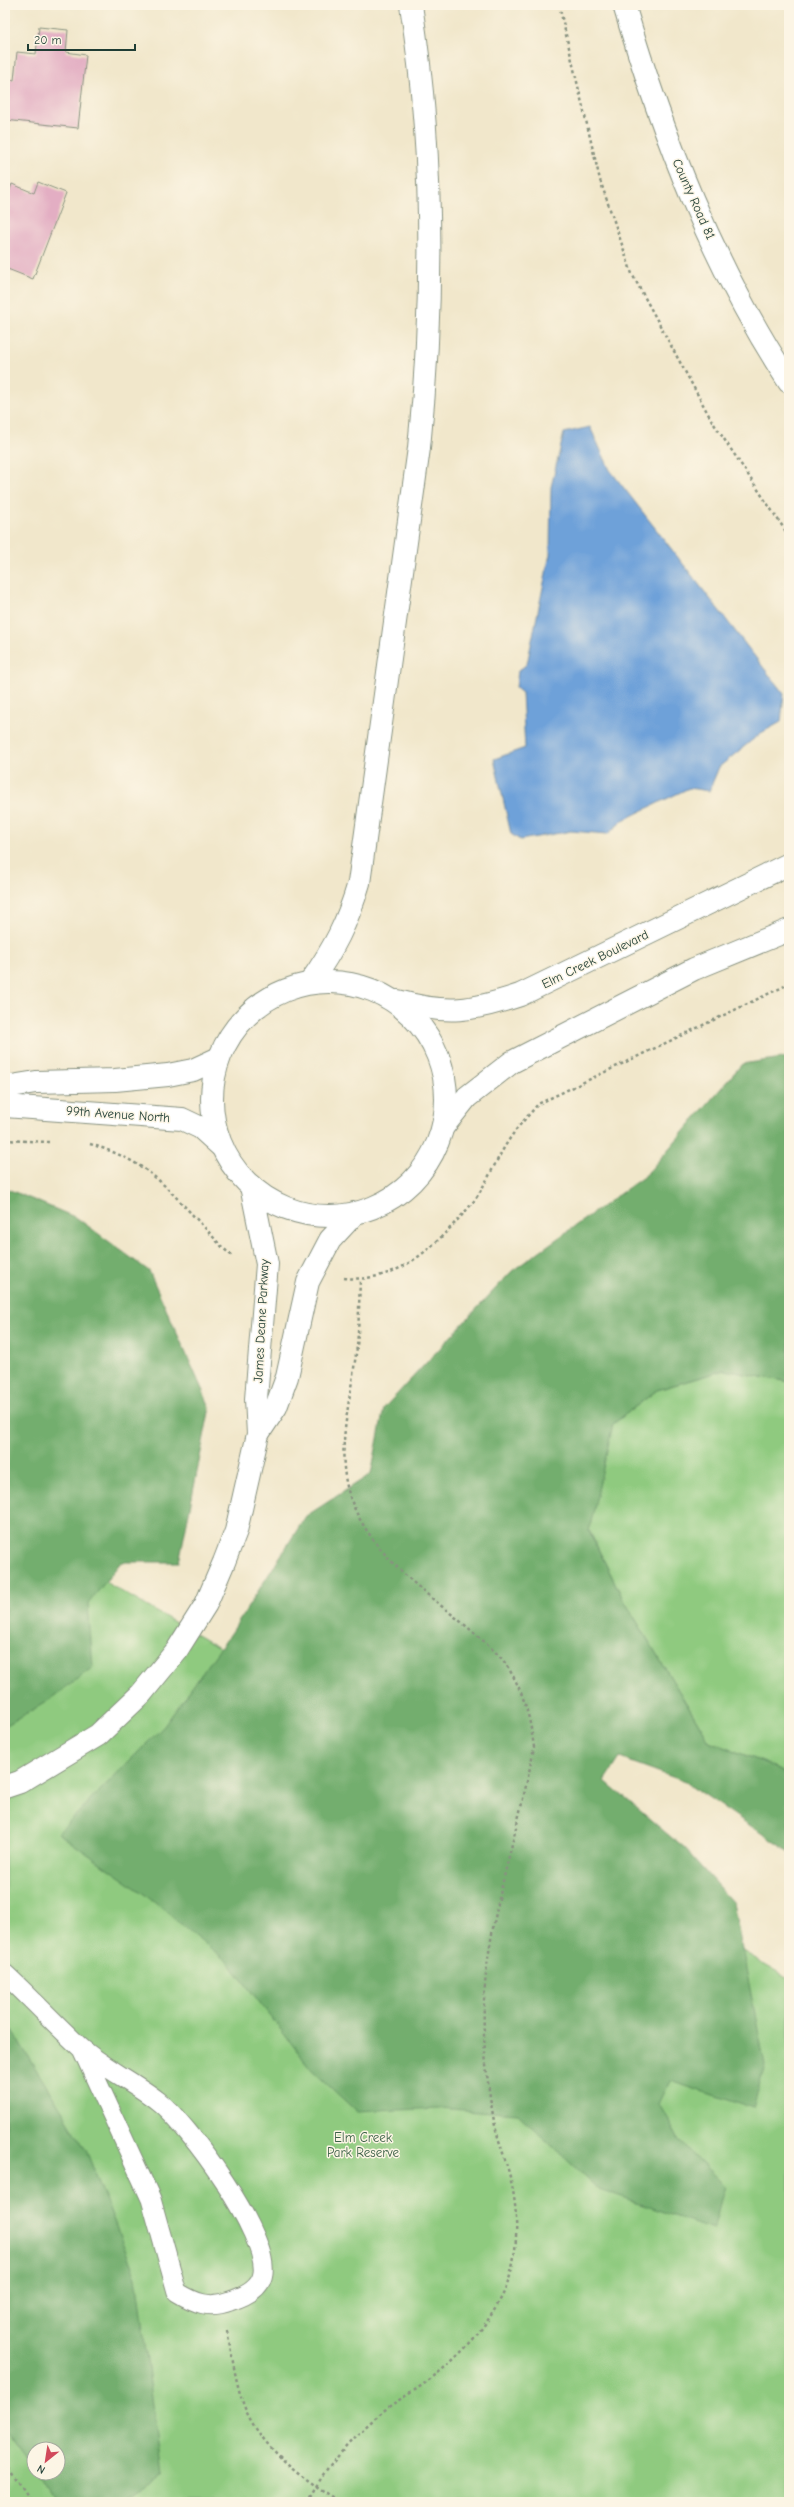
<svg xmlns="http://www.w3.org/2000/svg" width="794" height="2507" font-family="'Comic Neue',sans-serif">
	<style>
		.green { fill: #8fca7f; stroke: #57845a; fill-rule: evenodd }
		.forest { fill: #73ae6e; stroke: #497651 }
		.water { fill: #6ea1d9; stroke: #466f86 }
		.building { fill: #e3aec3 }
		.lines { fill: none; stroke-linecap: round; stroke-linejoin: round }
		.service-casing { stroke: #889280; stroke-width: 21 }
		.minor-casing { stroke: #889280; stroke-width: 24 }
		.secondary-casing { stroke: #889280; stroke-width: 24 }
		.trunk-casing { stroke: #889280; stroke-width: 24 }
		.motorway-casing { stroke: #889280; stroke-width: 24 }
		.path { stroke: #889280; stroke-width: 2.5; stroke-dasharray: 3 3; stroke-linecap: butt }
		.service { stroke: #fff; stroke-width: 19 }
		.minor { stroke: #fff; stroke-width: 22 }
		.secondary { stroke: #fff; stroke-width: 22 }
		.trunk { stroke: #fff; stroke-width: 22 }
		.motorway { stroke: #fff; stroke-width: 22 }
		.labels { text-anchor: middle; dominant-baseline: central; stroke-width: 3; stroke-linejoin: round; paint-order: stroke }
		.street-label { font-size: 13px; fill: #1f3d34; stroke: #fcf5e5 }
		.park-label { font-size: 13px; fill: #3b6047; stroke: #fcf5e5 }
	</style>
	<rect width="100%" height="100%" fill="#fcf5e5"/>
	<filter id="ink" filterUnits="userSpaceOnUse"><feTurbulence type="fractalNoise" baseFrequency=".025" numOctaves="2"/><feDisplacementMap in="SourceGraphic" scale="8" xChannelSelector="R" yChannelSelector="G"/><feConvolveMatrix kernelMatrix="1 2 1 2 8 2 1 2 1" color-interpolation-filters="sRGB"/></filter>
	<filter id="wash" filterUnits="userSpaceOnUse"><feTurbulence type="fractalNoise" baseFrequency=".012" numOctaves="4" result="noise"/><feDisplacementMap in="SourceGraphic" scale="16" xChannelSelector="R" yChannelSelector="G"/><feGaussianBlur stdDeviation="0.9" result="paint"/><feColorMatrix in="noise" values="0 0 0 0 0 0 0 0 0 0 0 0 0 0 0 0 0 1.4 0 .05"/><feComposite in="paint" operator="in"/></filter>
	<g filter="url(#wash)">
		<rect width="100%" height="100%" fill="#f1e7cb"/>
		<!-- green -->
		<g class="green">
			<polygon points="724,1370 789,1382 789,1776 770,1765 709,1741 622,1597 585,1522 613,1424 657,1390"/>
			<path d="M5,1524L789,1978V2502H5ZM34,2449H58V2473H34Z"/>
		</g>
		<!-- forest -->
		<g class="forest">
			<polygon points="789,1057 789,1382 724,1370 657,1390 613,1424 589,1531 622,1597 709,1741 770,1765 789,1776 789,1852 686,1782 620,1758 605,1781 685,1849 733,1903 765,2065 753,2108 670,2081 659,2104 679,2140 725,2185 713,2229 599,2190 518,2114 438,2108 357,2112 312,2070 229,1963 144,1894 58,1833 164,1726 232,1632 306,1516 371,1474 384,1408 512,1271 646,1175 742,1064"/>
			<polygon points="5,1188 77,1218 149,1271 210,1407 179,1562 121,1562 88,1604 93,1667 46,1702 5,1726"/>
			<polygon points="5,2022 10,2027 86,2150 136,2277 162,2474 120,2502 57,2502 36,2473 58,2473 58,2449 34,2449 34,2470 5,2431"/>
		</g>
		<!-- water -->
		<polygon class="water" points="590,427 610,470 784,694 781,722 761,733 719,767 709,791 689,788 623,820 608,834 571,831 520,840 511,834 494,759 525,748 522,693 516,688 518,671 527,664 550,554 551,487 564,433"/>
		<g id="blocks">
			<!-- building -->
			<g class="building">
				<polygon points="39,27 68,30 66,52 86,55 78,128 5,120 6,78 14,80 17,52 36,54"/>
				<polygon points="38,182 66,193 33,279 5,268 5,203 12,184 34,193"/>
			</g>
		</g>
	</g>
	<g filter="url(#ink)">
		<use href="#blocks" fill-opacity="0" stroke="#889280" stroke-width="1"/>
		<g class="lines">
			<defs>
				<path id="service" d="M5,1974C31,1998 55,2024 81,2048C104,2068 134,2082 158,2101C189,2125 268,2234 263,2273C261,2289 243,2297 230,2301C209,2309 195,2303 177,2292L151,2199L82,2049"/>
				<g id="minor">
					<polyline points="5,1087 36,1082 115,1080 168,1075 193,1070 219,1058"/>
					<polyline points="5,1106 182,1119 201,1128 222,1147"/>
					<polyline points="258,1434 276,1407 287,1377 308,1282 330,1240 355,1213"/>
					<polyline points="5,1787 20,1782 98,1735 141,1694 177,1650 206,1604 224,1562 236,1531 258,1434 256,1399 267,1264 251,1186"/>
				</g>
				<g id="secondary">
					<circle cx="329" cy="1099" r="117"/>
					<path d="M398,1001C447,1015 472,1011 520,995L789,864"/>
					<polyline points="443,1127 467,1097 512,1062 694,969 789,930"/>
				</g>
				<path id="trunk" d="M624,5C663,137 713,266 789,382"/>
				<path id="motorway" d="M310,983C334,948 347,924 359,883L419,448C434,301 434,152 411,5"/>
			</defs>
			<!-- service casing -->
			<use href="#service" class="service-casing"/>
			<!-- minor casing -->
			<use href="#minor" class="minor-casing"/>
			<!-- secondary casing -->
			<use href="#secondary" class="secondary-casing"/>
			<!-- trunk casing -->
			<use href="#trunk" class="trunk-casing"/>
			<!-- motorway casing -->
			<use href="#motorway" class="motorway-casing"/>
			<!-- path -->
			<g class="path">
				<polyline points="559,5 600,180 632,274 712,421 789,536"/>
				<polyline points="5,1140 49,1142"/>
				<path d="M90,1144C149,1162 163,1184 204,1227C213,1236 223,1250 234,1257"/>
				<path d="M344,1278C390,1283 423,1257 452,1226C462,1215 474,1203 481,1190C492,1172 500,1152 513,1134C520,1124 530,1114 538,1104L789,984"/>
				<path d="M227,2331C232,2354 235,2380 243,2403C258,2446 303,2479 341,2502"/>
				<polyline points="5,2462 32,2502"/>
				<path d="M307,2502C326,2466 355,2434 386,2409C396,2401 408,2395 418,2388C455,2362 486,2331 505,2290C519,2257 519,2212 510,2177C505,2156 496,2136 493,2115C484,2064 480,2011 488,1959C498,1887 521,1818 534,1747C529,1712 523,1689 503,1660C471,1626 431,1601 398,1568C320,1489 345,1444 357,1346C359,1324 359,1302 360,1280"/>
			</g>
			<!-- service -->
			<use href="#service" class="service"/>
			<!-- minor -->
			<use href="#minor" class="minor"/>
			<!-- secondary -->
			<use href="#secondary" class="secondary"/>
			<!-- trunk -->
			<use href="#trunk" class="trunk"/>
			<!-- motorway -->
			<use href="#motorway" class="motorway"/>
		</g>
	</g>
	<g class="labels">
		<!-- street labels -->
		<g class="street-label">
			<text transform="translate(694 199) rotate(66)">County Road 81</text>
			<text transform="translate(595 959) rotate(-26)">Elm Creek Boulevard</text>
			<text transform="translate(118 1114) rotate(4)">99th Avenue North</text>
			<text transform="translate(261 1321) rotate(-87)">James Deane Parkway</text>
		</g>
		<!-- park labels -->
		<g class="park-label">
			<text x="363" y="2137">Elm Creek<tspan x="363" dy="15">Park Reserve</tspan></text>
		</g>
	</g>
	<!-- margin -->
	<rect width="794" height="2507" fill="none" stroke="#fcf5e5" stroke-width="20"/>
	<!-- north arrow -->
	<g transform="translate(46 2461) rotate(210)"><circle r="19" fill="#fcf5e5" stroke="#a4ab9e"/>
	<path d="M0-3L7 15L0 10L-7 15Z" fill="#d1495b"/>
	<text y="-6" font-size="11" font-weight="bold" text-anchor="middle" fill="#1f3d34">N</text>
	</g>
	<!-- scale -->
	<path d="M28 44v6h107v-6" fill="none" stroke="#1f3d34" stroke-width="2"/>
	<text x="34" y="44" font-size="12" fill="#1f3d34" stroke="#fcf5e5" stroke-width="3" paint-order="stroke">20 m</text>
</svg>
